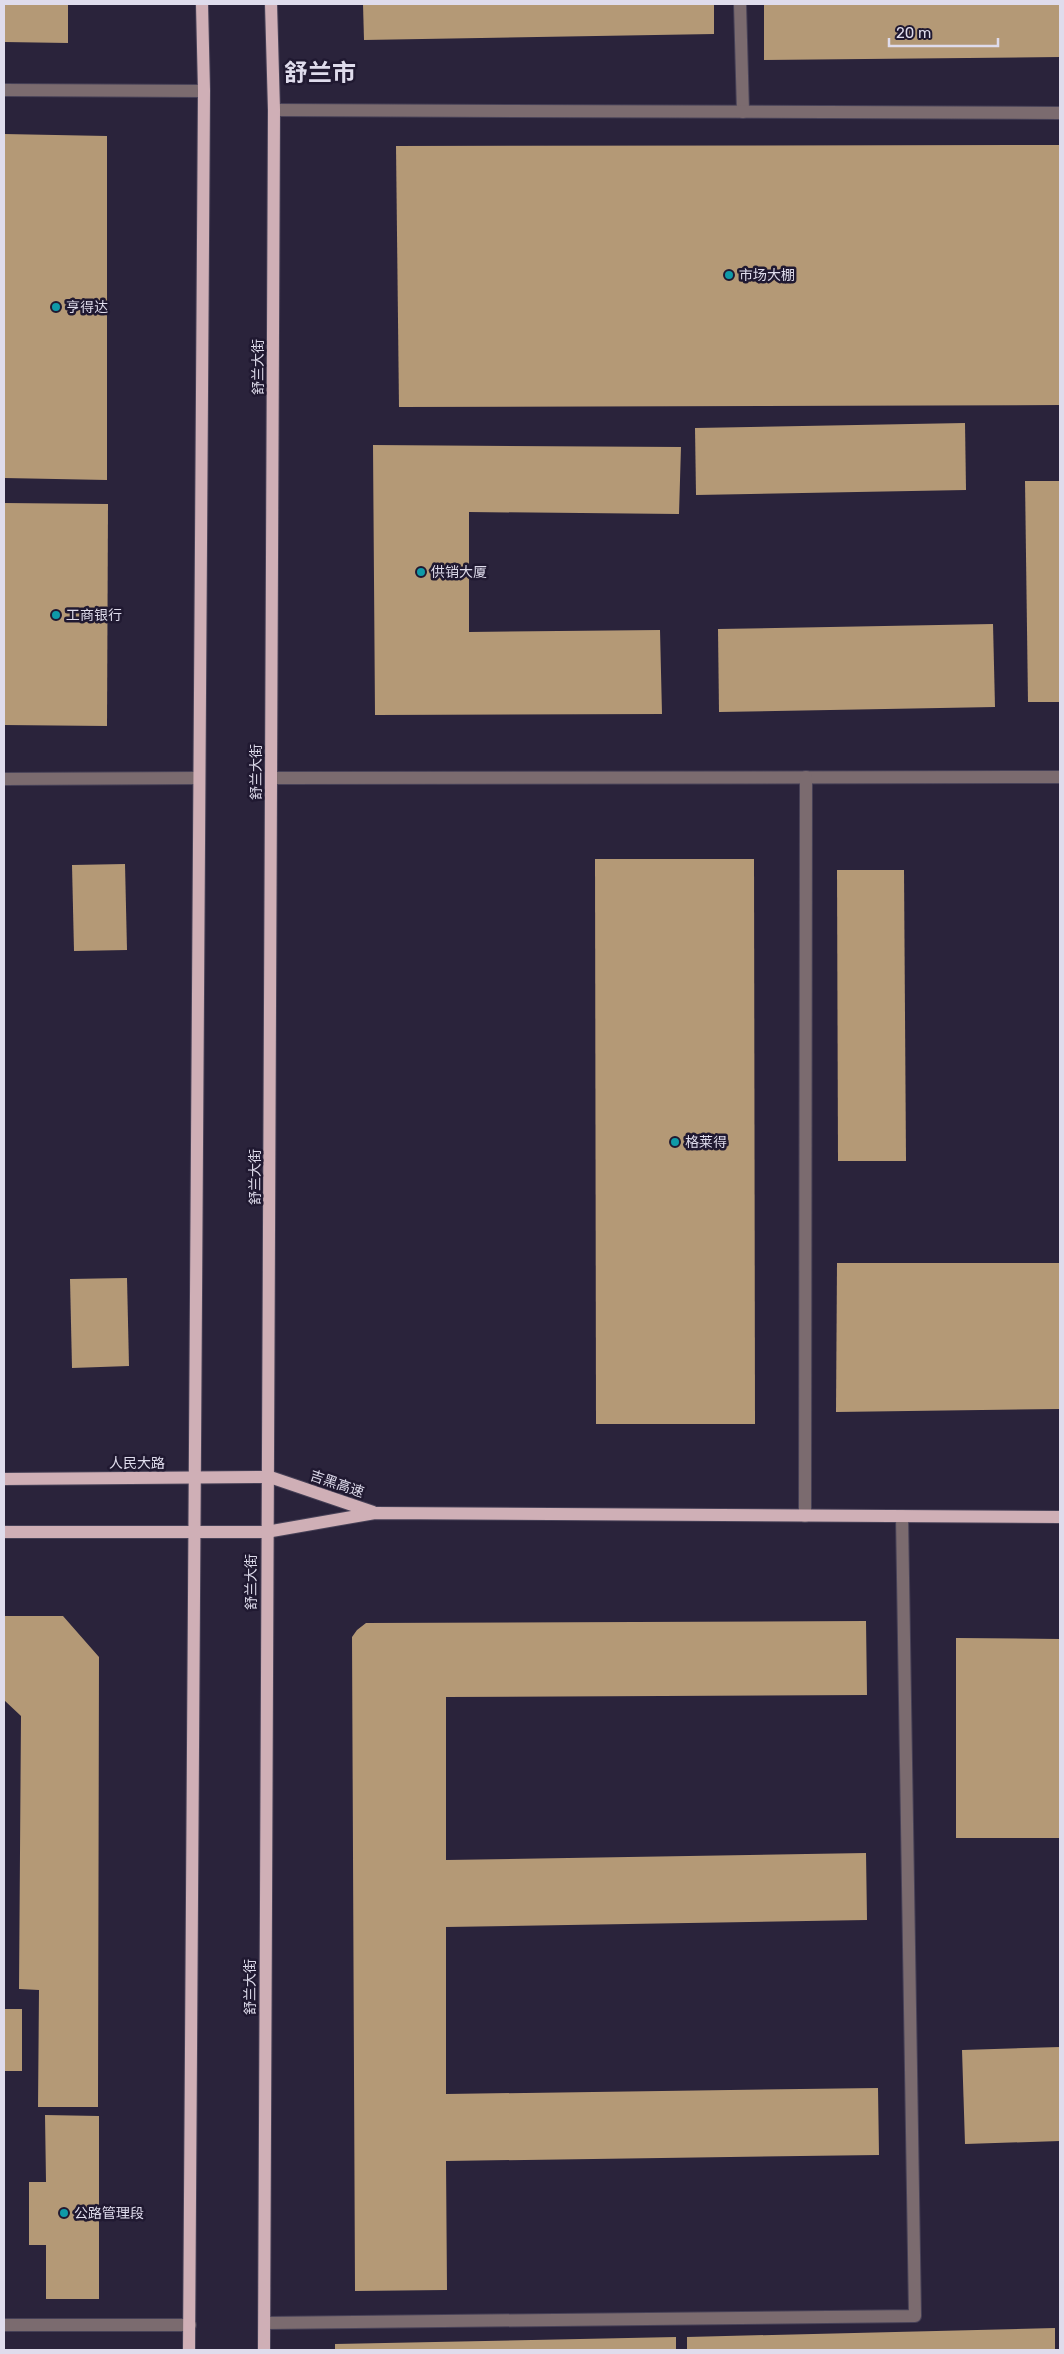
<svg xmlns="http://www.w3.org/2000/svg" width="1064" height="2354" font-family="Rubik,'Noto Sans SC',sans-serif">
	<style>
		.building { fill: #b49976 }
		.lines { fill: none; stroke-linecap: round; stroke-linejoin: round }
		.minor-casing { stroke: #474157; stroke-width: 14 }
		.major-casing { stroke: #474157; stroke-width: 14 }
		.minor { stroke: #7b6b6f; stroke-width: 12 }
		.major { stroke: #cfafb6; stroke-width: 12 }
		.culture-dot { fill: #0f9aa8; stroke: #201931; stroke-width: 2 }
		.labels { text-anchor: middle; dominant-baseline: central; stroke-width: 5; stroke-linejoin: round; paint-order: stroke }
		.poi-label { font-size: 14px; fill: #dfdcec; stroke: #201931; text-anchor: start }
		.street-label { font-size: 14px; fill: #dfdcec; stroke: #201931 }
		.town-label { font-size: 24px; font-weight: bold; fill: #dfdcec; stroke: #201931 }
	</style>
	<rect width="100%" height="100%" fill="#2a233b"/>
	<!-- building -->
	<g class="building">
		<polygon points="4,4 68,4 68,43 4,42"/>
		<polygon points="363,4 714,4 714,34 364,40"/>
		<polygon points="764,4 1060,4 1060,57 764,60"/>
		<polygon points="4,134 107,136 107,480 4,478"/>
		<polygon points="1060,145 1060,405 399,407 396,146"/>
		<polygon points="965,423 966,490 696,495 695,428"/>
		<polygon points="373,445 681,447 679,514 469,512 469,632 660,630 662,714 375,715"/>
		<polygon points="1025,481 1060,481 1060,702 1028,702"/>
		<polygon points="4,503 108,504 107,726 4,725"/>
		<polygon points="993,624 995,707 719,712 718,629"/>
		<polygon points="595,859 754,859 755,1424 596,1424"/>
		<polygon points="125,864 127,950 74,951 72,865"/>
		<polygon points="837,870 904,870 906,1161 838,1161"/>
		<polygon points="837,1263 1060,1263 1060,1409 836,1412"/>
		<polygon points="127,1278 129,1366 72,1368 70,1279"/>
		<polygon points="4,1616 63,1616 99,1657 98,2107 38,2107 39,1990 19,1989 21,1716 4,1700"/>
		<polygon points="866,1621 867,1695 446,1697 446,1860 866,1853 867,1920 446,1927 446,2094 878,2088 879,2155 446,2161 447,2290 355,2291 352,1637 357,1630 366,1623"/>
		<polygon points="956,1638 1060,1639 1060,1838 956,1838"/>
		<rect x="4" y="2009" width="18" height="62"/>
		<polygon points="1060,2047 1060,2141 965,2144 962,2050"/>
		<polygon points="45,2115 99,2116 99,2299 46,2299 46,2245 29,2245 29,2182 46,2182"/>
		<polygon points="1055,2328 1055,2350 687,2350 687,2337"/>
		<polygon points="676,2337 676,2350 335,2350 335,2344"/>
	</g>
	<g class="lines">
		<defs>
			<g id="minor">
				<polyline points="740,4 743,112"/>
				<polyline points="4,90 204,91"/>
				<polyline points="274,110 1060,113"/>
				<polyline points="271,778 1060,777"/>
				<polyline points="4,779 198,778"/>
				<polyline points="805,1516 806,777"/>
				<polyline points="265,2323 915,2316 902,1516"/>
				<polyline points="4,2325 190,2325"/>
			</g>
			<g id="major">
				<polyline points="4,1479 270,1477 373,1512"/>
				<polyline points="4,1532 266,1532 375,1513 1060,1517"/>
				<polyline points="189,2350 204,91 202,4"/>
				<polyline points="264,2350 274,110 271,4"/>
			</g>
		</defs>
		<!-- minor casing -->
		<use href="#minor" class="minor-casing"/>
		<!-- major casing -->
		<use href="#major" class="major-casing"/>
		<!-- minor -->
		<use href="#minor" class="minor"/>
		<!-- major -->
		<use href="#major" class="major"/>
	</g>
	<!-- markers -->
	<g class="culture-dot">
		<circle cx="729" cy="275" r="5"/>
		<circle cx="56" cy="307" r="5"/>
		<circle cx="421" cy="572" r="5"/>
		<circle cx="56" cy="615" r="5"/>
		<circle cx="675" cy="1142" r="5"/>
		<circle cx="64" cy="2213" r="5"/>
	</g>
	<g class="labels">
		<!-- poi labels -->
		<g class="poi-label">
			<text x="739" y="275">市场大棚</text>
			<text x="66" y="307">亨得达</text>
			<text x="431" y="572">供销大厦</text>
			<text x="66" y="615">工商银行</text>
			<text x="685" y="1142">格莱得</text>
			<text x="74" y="2213">公路管理段</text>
		</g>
		<!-- street labels -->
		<g class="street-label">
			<text transform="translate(258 367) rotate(-90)">舒兰大街</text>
			<text transform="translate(256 772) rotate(-90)">舒兰大街</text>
			<text transform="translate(255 1177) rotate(-90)">舒兰大街</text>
			<text x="137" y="1463">人民大路</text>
			<text transform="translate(337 1484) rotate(19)">吉黑高速</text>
			<text transform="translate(251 1582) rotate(-90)">舒兰大街</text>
			<text transform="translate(250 1987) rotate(-90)">舒兰大街</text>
		</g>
		<!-- town labels -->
		<g class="town-label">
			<text x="320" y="73">舒兰市</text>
		</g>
	</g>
	<!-- border -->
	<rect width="1064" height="2354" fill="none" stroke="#dfdcec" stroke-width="10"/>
	<!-- scale -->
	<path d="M889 38v8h109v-8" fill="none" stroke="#dfdcec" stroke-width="2.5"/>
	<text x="896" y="38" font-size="15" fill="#dfdcec" stroke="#201931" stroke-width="4" paint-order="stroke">20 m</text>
</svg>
